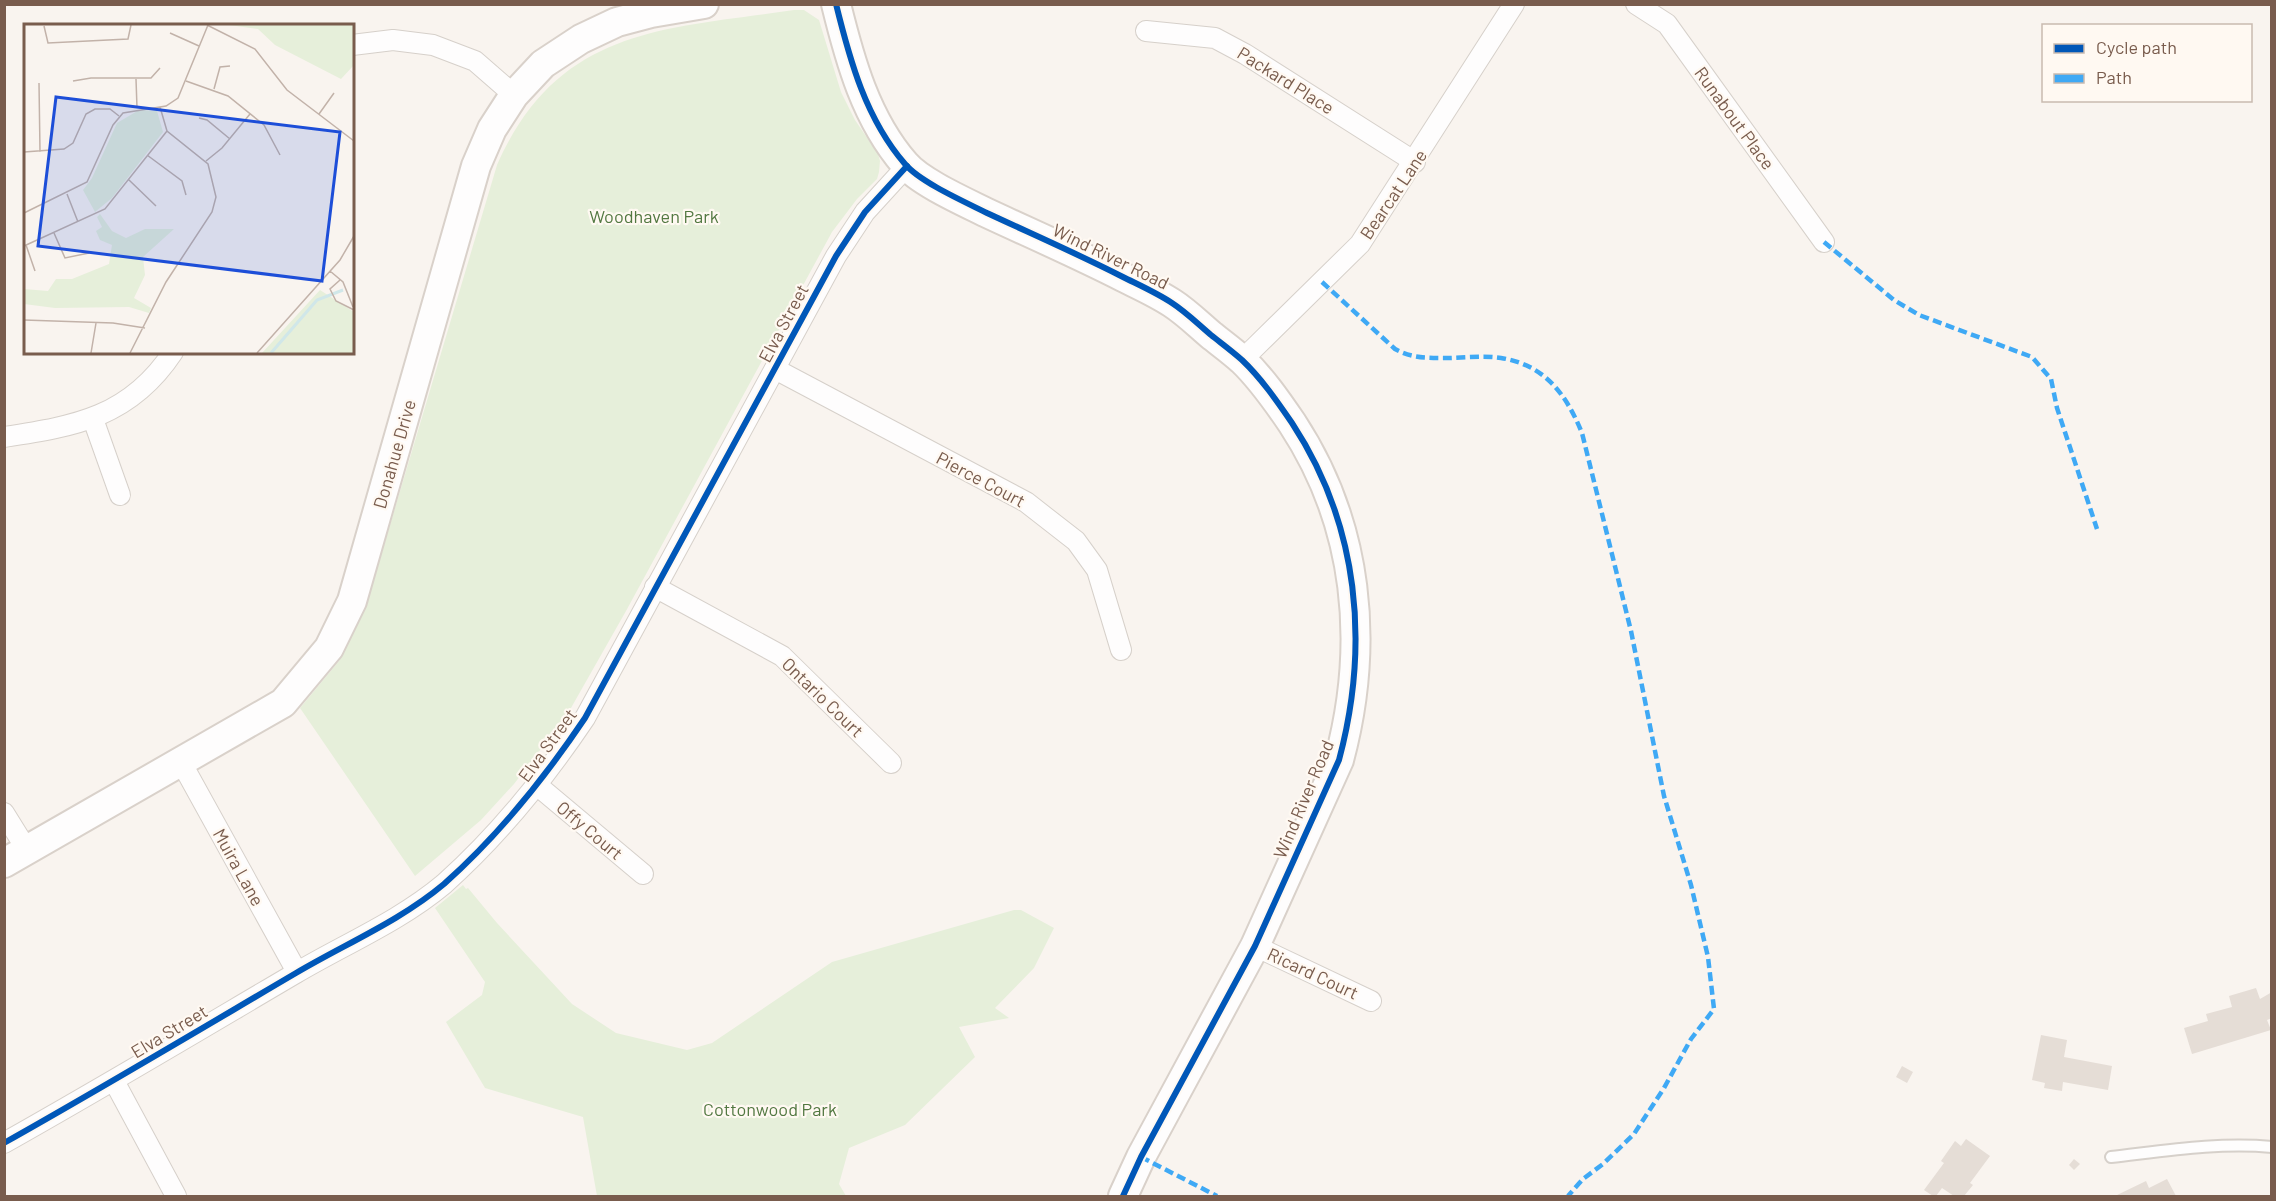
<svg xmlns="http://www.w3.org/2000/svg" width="2276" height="1201" font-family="Barlow,sans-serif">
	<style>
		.green { fill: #e6efda }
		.building { fill: #e5ddd6 }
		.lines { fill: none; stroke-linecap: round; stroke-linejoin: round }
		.lane-casing { stroke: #d6d0ca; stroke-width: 14 }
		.street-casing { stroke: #d6d0ca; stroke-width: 22 }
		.secondary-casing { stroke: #d9d1ca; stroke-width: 32 }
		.lane { stroke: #fefdfd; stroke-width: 10 }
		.street { stroke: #fefdfd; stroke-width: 20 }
		.secondary { stroke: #fefdfd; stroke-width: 28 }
		.quiet { stroke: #3fa9f5; stroke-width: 4.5; stroke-dasharray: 9 4.5; stroke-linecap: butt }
		.cycleway-casing { stroke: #fff9f2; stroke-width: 10 }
		.cycleway { stroke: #0057b8; stroke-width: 6 }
		.labels { text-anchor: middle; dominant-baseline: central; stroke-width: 4.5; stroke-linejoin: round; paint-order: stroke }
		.street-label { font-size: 18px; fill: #795c4d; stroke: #fff9f2 }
		.park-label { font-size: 18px; fill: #527841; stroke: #fff9f2 }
		.inset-river { fill: none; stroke: #d0e7e9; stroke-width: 3 }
		.inset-road { fill: none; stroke: #c2b2a9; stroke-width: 1.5 }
		.view { fill: #1d4ed8; fill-opacity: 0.15; stroke: #1d4ed8; stroke-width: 3 }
		.inset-edge { fill: none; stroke: #795c4d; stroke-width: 3 }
	</style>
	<rect width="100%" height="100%" fill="#f9f4ef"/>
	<!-- green -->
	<g class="green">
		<path d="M794,10H804L819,20L841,92L855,120L878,154L880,161L879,172L877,179L857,199L832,232L626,611L567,715L514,784L481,820L415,876L300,708L339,661L365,609L497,165C558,27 664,29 794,10Z"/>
		<polygon points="463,885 466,889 468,888 497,923 572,1004 616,1033 687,1050 712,1043 832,962 1014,910 1021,910 1054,928 1034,968 995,1008 1009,1018 959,1027 975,1057 905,1125 849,1148 839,1184 846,1196 597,1196 583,1117 485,1088 446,1022 482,995 485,982 435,908"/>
	</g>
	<!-- building -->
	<g class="building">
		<polygon points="2256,988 2260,999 2272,992 2272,1018 2267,1020 2271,1030 2192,1054 2184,1028 2208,1021 2206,1014 2232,1007 2229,996"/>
		<polygon points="2041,1035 2067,1040 2064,1057 2112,1066 2108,1090 2063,1082 2062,1091 2044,1088 2045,1083 2032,1080"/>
		<polygon points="1902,1066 1913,1072 1907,1083 1896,1077"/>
		<polygon points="1966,1139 1990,1156 1970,1183 1973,1185 1964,1196 1954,1196 1942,1188 1936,1196 1933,1196 1924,1190 1944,1163 1941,1161 1955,1141 1961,1146"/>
		<polygon points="2074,1159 2080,1164 2074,1170 2069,1165"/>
		<polygon points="2167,1179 2176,1196 2115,1196 2146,1181 2149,1188"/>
	</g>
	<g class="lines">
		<defs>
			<path id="lane" d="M2111,1157C2164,1151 2218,1142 2272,1147"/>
			<g id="street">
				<polyline points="1636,4 1667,24 1824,242"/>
				<polyline points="1146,31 1215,38 1245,54 1415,162"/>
				<polyline points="352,45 393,40 433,45 475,61 514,95"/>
				<polyline points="1242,360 1360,244 1514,4"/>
				<polyline points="775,369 1026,502 1076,541 1097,570 1121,650"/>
				<polyline points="93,419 120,495"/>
				<path d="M4,437C76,426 130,417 173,352"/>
				<polyline points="655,587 782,656 891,763"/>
				<polyline points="181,762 297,972"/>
				<polyline points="538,786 643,874"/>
				<polyline points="4,813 27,850"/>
				<polyline points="1255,946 1371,1001"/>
				<polyline points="114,1081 176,1196"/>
				<path d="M4,1143C102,1088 199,1030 296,973C345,944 400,921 444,884C499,835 544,779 585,718L836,256L865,212L907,166"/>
			</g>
			<g id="secondary">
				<path d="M836,4C850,61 866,119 905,164C920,182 965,202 987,213C1032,234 1078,254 1123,277C1139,285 1157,293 1172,303C1186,312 1198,324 1211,335C1221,343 1232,351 1242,360C1261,378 1277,401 1292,423C1359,525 1370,644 1339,760L1255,946L1141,1157L1123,1196"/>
				<polyline points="4,863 283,703 329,648 352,601 476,166 492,129 514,95 543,64 581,39 617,22 651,13 704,4"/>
			</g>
		</defs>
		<!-- lane casing -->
		<use href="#lane" class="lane-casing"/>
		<!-- street casing -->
		<use href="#street" class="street-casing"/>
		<!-- secondary casing -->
		<use href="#secondary" class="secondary-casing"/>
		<!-- lane -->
		<use href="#lane" class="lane"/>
		<!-- street -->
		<use href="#street" class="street"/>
		<!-- secondary -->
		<use href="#secondary" class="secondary"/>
		<!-- quiet -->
		<g class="quiet">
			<polyline points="1824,242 1894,300 1919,315 2032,357 2051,379 2057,408 2097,529"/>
			<path d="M1322,282L1395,349C1411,358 1426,358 1445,358C1463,358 1483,355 1501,358C1545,365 1566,394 1582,433L1631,631L1664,796L1691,885L1708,957L1714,1009L1691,1039L1664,1088L1634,1134L1603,1164L1583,1179L1568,1196"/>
			<polyline points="1141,1157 1217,1196"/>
		</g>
		<defs>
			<g id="cycleway">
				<path d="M836,4C850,61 866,119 905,164C920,182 965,202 987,213C1032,234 1078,254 1123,277C1139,285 1157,293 1172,303C1186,312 1198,324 1211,335C1221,343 1232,351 1242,360C1261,378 1277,401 1292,423C1359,525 1370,644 1339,760L1255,946L1141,1157L1123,1196"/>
				<path d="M4,1143C102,1088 199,1030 296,973C345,944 400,921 444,884C499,835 544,779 585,718L836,256L865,212L907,166"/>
			</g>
		</defs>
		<!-- cycleway casing -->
		<use href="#cycleway" class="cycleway-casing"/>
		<!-- cycleway -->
		<use href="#cycleway" class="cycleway"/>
	</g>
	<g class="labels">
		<!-- street labels -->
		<g class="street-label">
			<text transform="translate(1286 80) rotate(32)">Packard Place</text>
			<text transform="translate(1735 118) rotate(54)">Runabout Place</text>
			<text transform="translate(1393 194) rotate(-56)">Bearcat Lane</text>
			<text transform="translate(1111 256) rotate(26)">Wind River Road</text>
			<text transform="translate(783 323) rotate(-62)">Elva Street</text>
			<text transform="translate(394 454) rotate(-74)">Donahue Drive</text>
			<text transform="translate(981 479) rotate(28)">Pierce Court</text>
			<text transform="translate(823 697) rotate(44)">Ontario Court</text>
			<text transform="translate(547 745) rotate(-54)">Elva Street</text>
			<text transform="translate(1303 799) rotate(-67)">Wind River Road</text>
			<text transform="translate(590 830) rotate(40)">Offy Court</text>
			<text transform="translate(239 867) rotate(61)">Muira Lane</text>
			<text transform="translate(1313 973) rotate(25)">Ricard Court</text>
			<text transform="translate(169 1031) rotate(-31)">Elva Street</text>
		</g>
		<!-- park labels -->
		<g class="park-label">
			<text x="654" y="216">Woodhaven Park</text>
			<text x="770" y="1109">Cottonwood Park</text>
		</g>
	</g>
	<!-- overview -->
	<g transform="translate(24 24)">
		<rect width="330" height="330" fill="#f9f4ef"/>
		<path d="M205,1H330V41L317,55L251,21L234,5ZM115,86L133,87L139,108L88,174L71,188L59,166L68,154L93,99ZM76,190L88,207L102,214L121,205H150L119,233L121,251L110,274L127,284L125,289L105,283L31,284L0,280V265L24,267L32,255H48L85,240L88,221L76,216L72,207L78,203L73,193ZM296,266L330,288V329H238Z" fill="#e6efda"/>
		<path class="inset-river" d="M247,329L293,276L319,266"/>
		<path class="inset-road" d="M183,1L231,25L263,66L330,117M20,2L24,19L104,15L107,1M146,9L175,22M112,55L113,84M49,57L67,54H127L136,44M162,57L204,72L240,101L256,131M15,59L16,128M190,65L196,43L206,42M295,90L310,69M175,94L183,96L206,115M0,128L40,125L49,119L62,90L71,85H86L95,92M123,131L158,157L162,171M182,137L198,124L226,90M105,156L132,182M43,170L54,198M0,189L63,158L89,101L99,89L142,82L154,74L184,1M30,209L41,234L65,229M2,221L11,247M0,222L81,185L143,107M306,247L319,258L329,283M316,256L306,265L312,277L330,286M0,296L89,299L121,304M67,329L72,299M106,329L142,258L188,188L192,173L184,140L143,107L136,83M233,329L316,236L330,212"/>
		<path class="view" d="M32,73L316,108L298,257L14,222Z"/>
		<rect width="330" height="330" class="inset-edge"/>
	</g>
	<!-- border -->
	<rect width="2276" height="1201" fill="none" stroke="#795c4d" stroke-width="12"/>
	<!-- legend -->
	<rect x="2042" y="24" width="210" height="78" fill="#fff9f2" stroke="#c9bab0" stroke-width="1.5"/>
	<rect x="2054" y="44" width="30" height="9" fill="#0057b8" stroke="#c9bab0" stroke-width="1.5"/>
	<text x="2096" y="54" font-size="18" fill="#795c4d">Cycle path</text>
	<rect x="2054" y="74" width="30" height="9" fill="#3fa9f5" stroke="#c9bab0" stroke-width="1.5"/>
	<text x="2096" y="84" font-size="18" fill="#795c4d">Path</text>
</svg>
